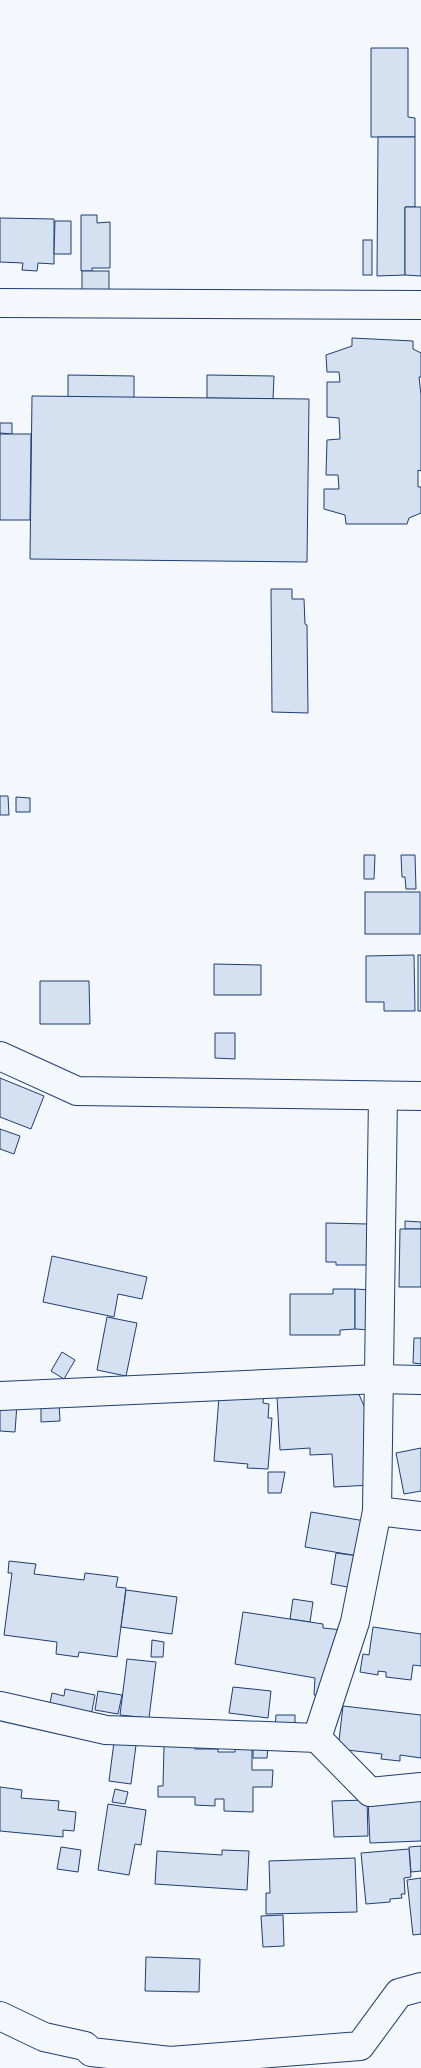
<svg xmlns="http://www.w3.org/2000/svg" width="421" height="2068" font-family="'Exo 2',sans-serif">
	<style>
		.building { fill: #d5e0f0; stroke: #1d3f73 }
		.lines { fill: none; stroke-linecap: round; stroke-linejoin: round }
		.minor-casing { stroke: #1d3f73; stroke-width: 30 }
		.minor { stroke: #f4f7fb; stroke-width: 28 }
	</style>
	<rect width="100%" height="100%" fill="#f4f7fb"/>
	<!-- building -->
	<g class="building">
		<polygon points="371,48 408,48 408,117 415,118 415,137 371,137"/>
		<polygon points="378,137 415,137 415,207 405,207 405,275 377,276"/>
		<polygon points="405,207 421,207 421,276 405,275"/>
		<polygon points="81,215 97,215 97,223 110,222 110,268 92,268 92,271 81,271"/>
		<polygon points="0,218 54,219 54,264 38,263 37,271 22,270 23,263 0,262"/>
		<polygon points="55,221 71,221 71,254 54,254"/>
		<rect x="363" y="240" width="9" height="35"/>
		<rect x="82" y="271" width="27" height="24"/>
		<polygon points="352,338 413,341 413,349 421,353 421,377 419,377 421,395 421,471 418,470 418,487 421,487 421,513 409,518 407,524 346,524 345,515 324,509 324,489 339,489 338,475 326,475 327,440 340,439 339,418 327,417 327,382 340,382 339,372 327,372 326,355 352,346"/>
		<polygon points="68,375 134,376 134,398 68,397"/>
		<polygon points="207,375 274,376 273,399 207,398"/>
		<polygon points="32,396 309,399 307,562 30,559"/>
		<polygon points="0,423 12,423 12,434 0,433"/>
		<polygon points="0,434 31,434 30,520 0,520"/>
		<polygon points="271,589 292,589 292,599 304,599 305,624 307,625 308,713 272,712"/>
		<polygon points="0,796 8,796 9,815 0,815"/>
		<polygon points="16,797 30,798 30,812 16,812"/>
		<polygon points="364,855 375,855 374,879 364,879"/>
		<polygon points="401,855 415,855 416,889 406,889 405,877 402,877"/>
		<rect x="365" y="892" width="55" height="42"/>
		<polygon points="414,955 415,1011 384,1011 384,1002 366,1002 366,956"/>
		<rect x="418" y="955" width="3" height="56"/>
		<polygon points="214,964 261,965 261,995 214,995"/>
		<polygon points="40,981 89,981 90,1024 40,1024"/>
		<polygon points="215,1033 235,1033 235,1059 215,1058"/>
		<polygon points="0,1078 44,1096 31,1129 0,1117"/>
		<polygon points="0,1129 20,1136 14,1154 0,1149"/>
		<polygon points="405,1221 421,1222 421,1229 405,1229"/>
		<polygon points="326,1223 368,1224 368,1265 336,1265 336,1262 326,1262"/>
		<polygon points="400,1229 421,1229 421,1287 399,1287"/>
		<polygon points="52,1256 147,1277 142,1299 118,1294 114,1317 43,1302"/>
		<polygon points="333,1289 355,1289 355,1329 340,1330 340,1335 290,1335 290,1294 333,1294"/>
		<polygon points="355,1289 371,1290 370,1330 355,1329"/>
		<polygon points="107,1317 137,1323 126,1376 97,1370"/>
		<polygon points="414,1338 421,1338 421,1364 413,1363"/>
		<polygon points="62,1352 75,1360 64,1379 51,1371"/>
		<polygon points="358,1392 368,1415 371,1485 334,1487 332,1454 310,1455 310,1448 280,1450 277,1397"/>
		<polygon points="264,1393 263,1403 269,1404 268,1418 272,1418 268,1469 247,1468 248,1464 214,1461 219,1397"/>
		<polygon points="0,1402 17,1404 15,1432 0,1431"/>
		<polygon points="41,1403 59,1403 60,1421 41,1422"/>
		<polygon points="421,1448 421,1491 404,1494 396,1453"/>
		<polygon points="268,1472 285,1472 281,1493 268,1493"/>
		<polygon points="311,1512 365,1521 358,1556 305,1547"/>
		<polygon points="336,1553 358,1556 353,1588 331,1584"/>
		<polygon points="9,1561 36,1564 34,1574 84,1580 85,1573 118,1577 116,1587 126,1588 117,1657 79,1652 78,1657 56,1654 57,1642 4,1635 12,1573 8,1573"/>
		<polygon points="126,1590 177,1597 172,1634 121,1627"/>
		<polygon points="293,1599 313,1602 310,1622 290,1619"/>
		<polygon points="243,1612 323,1624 323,1628 342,1630 321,1696 314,1695 315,1678 235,1664"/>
		<polygon points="373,1627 421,1634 421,1666 413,1665 411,1680 386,1677 386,1672 378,1671 378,1675 360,1672 363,1654 369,1655"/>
		<polygon points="152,1640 164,1642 163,1657 151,1657"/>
		<polygon points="127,1659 156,1662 149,1718 120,1715"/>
		<polygon points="233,1687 271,1691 268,1718 229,1713"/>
		<polygon points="65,1689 95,1695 91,1716 49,1708 52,1693 64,1696"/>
		<polygon points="98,1691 122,1695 118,1714 95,1710"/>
		<polygon points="343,1706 421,1715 421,1758 400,1755 400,1761 381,1759 382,1754 338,1749"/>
		<polygon points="276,1715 295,1715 295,1727 275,1727"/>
		<polygon points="114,1742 136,1745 131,1784 109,1781"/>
		<polygon points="164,1746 195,1746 195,1749 218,1749 218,1752 235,1752 235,1749 252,1749 252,1770 273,1770 272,1787 253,1787 253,1812 224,1811 224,1799 215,1799 215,1806 195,1805 195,1797 158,1797 158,1786 163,1786"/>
		<polygon points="253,1747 268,1747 267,1758 253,1758"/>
		<polygon points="0,1787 22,1790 21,1798 59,1801 58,1810 76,1812 74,1831 63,1830 63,1837 0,1831"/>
		<polygon points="115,1789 128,1792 125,1804 112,1802"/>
		<polygon points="421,1797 421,1841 370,1843 368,1799"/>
		<polygon points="367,1800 368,1836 334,1837 332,1801"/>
		<polygon points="108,1804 146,1810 141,1845 135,1844 129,1875 98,1870"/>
		<polygon points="421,1846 421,1871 411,1872 409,1847"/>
		<polygon points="61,1847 81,1850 78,1872 57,1869"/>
		<polygon points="409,1849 411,1877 404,1878 405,1894 401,1894 402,1898 390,1899 390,1902 366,1904 361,1853"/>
		<polygon points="222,1850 249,1851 247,1890 155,1884 157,1851 222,1855"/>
		<polygon points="355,1858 357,1912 266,1914 266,1893 270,1893 269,1861"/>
		<polygon points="421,1878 421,1934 413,1935 407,1880"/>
		<polygon points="283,1915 284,1946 263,1947 261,1916"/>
		<polygon points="146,1957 200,1959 199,1992 145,1991"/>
	</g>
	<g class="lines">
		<defs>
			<g id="minor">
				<polyline points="0,303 421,305"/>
				<polyline points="0,1056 77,1091 421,1096"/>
				<polyline points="0,1396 379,1379 421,1380"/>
				<polyline points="377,1511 421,1516"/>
				<polyline points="0,1706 106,1730 317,1738 355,1622 377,1511 383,1096"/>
				<polyline points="317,1738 370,1792 421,1787"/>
				<polyline points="0,2016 44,2037 85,2046 91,2052 170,2061 360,2046 399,1993 421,1987"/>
			</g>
		</defs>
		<!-- minor casing -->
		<use href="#minor" class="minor-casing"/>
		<!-- minor -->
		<use href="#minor" class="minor"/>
	</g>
</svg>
